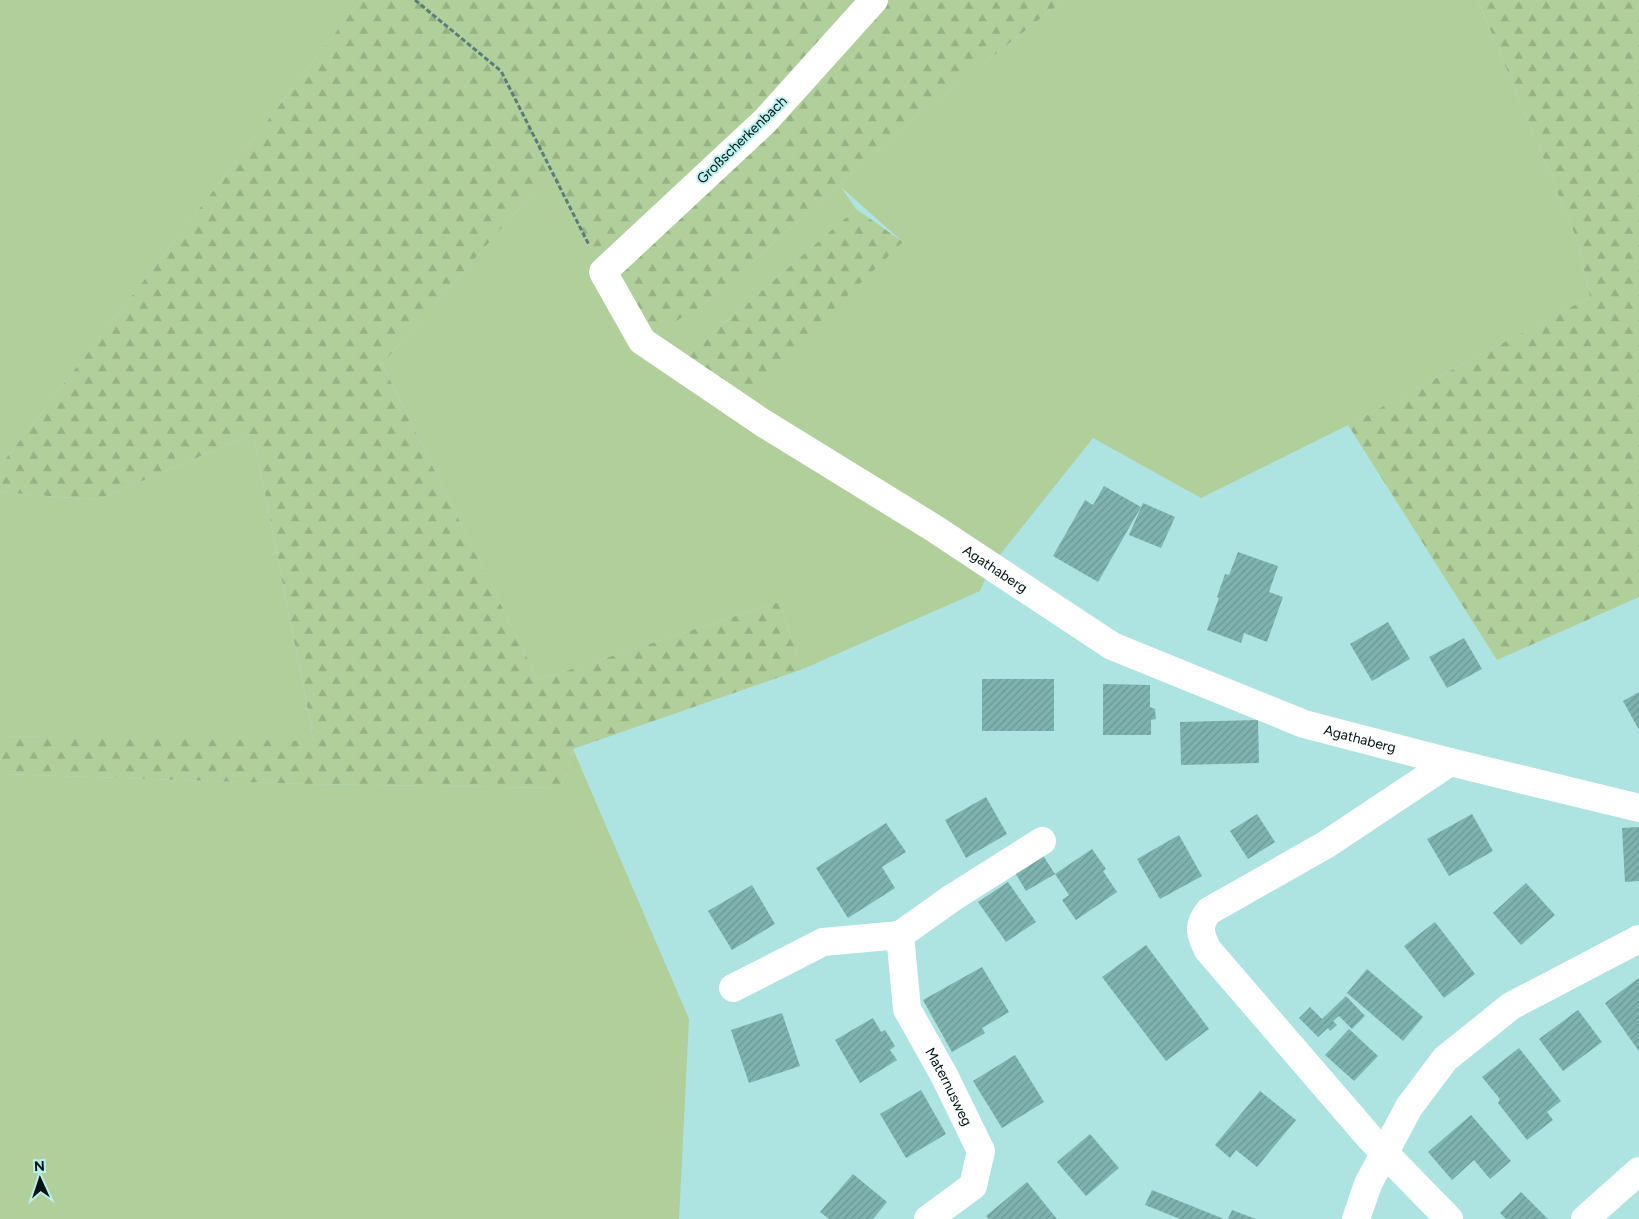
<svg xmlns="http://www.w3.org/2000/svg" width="1639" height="1219" font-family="Figtree,sans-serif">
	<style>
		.grass { fill: #b1cf9a; fill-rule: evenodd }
		.forest { fill: url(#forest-firs) }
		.building { fill: url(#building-hatch) }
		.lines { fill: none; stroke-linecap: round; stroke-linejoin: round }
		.path { stroke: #597d7b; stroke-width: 3; stroke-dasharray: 5 2.5; stroke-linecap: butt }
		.minor { stroke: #fff; stroke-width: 28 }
		.labels { text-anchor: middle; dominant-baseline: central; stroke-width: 4; stroke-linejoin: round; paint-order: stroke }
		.street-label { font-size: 14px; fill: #011312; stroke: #baf0ed }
	</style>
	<defs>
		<pattern id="forest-firs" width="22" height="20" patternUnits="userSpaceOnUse" patternTransform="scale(1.25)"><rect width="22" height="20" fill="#b1cf9a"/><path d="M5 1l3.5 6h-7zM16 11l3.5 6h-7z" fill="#96b184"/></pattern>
		<pattern id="building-hatch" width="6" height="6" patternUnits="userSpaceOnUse" patternTransform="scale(1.25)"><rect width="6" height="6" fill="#7eb3b0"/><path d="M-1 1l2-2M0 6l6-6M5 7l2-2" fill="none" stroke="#6b9996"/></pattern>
	</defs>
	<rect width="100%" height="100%" fill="#ade3e0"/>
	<!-- grass -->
	<g class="grass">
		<polygon points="0,0 361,0 0,466"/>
		<path d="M1064,0H1478L1578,242L1590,297L1348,425L1201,498L1093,438L991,566L980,591L803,669L779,602L538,680L382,364L552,171L603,272L703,305L918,115ZM841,187L903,242L677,364L856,209Z"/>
		<polygon points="253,434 314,742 0,736 0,492 97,500"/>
		<polygon points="573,749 689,1019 679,1219 0,1219 0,774 305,784 561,788"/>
	</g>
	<!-- forest -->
	<g class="forest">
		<polygon points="361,0 1064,0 918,115 703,305 642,341 603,272 552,171 382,364 538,680 779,602 803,669 573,749 561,788 305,784 0,774 0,736 314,741 253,434 97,500 0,492 0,466"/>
		<polygon points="1478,0 1639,0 1639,597 1497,660 1348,425 1590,297 1578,242"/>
		<polygon points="856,209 903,242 735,404 677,364"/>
	</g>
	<!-- building -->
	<g class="building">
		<polygon points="1104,486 1141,507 1098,582 1053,556 1085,500 1093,505"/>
		<polygon points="1143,503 1175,517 1161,548 1129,535"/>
		<polygon points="1238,552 1278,566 1269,592 1283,597 1267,642 1244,633 1241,643 1207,630 1219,598 1217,597 1225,574 1229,575"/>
		<polygon points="1388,622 1410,659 1372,681 1350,644"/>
		<polygon points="1464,638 1482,669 1447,688 1429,657"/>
		<rect x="982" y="679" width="72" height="52"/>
		<polygon points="1103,684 1150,685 1150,707 1155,709 1156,719 1151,720 1151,735 1103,735"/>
		<polygon points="1639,692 1639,730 1623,701"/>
		<polygon points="1258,720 1259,763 1181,765 1180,722"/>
		<polygon points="986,797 1007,834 966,858 945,820"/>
		<polygon points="1257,814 1275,842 1248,859 1230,831"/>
		<polygon points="1472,814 1493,851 1449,876 1427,839"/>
		<polygon points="886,823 906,852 882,867 895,888 848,918 816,868"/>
		<polygon points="1639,827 1639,881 1625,882 1622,828"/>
		<polygon points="1179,835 1202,876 1160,899 1137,859"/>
		<polygon points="1092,849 1106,869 1103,871 1117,892 1076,920 1062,900 1069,895 1055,874 1026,891 1014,871 1042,854 1055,874"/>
		<polygon points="1008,882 1036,922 1006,942 978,902"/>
		<polygon points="1526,883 1555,915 1521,945 1493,913"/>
		<polygon points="752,885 775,924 732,950 708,911"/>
		<polygon points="1435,922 1475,974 1444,998 1404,946"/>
		<polygon points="1146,945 1209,1029 1166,1061 1102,977"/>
		<polygon points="982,967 1009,1012 982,1028 985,1033 952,1052 923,1000"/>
		<polygon points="1367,969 1423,1017 1403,1041 1347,993"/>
		<polygon points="1639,978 1639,1049 1638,1050 1605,1003"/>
		<polygon points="1346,996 1365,1016 1352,1029 1339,1016 1333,1021 1337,1025 1330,1031 1328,1028 1318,1037 1299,1018 1310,1007 1322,1019"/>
		<polygon points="1578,1010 1602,1042 1563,1071 1539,1039"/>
		<polygon points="782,1013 800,1066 749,1083 731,1030"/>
		<polygon points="873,1018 881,1032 885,1030 895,1046 890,1050 897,1060 860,1083 835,1040"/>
		<polygon points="1349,1029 1378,1056 1354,1081 1325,1055"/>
		<polygon points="1519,1048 1561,1101 1547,1112 1553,1120 1527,1140 1498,1103 1500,1099 1482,1077"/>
		<polygon points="1015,1055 1044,1102 1002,1128 973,1081"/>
		<polygon points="921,1090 946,1134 906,1158 880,1114"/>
		<polygon points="1260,1091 1296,1120 1257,1167 1236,1150 1230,1158 1215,1145"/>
		<polygon points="1471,1115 1511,1161 1490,1179 1474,1160 1452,1180 1428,1152"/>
		<polygon points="1090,1134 1119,1168 1086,1196 1057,1162"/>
		<polygon points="853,1174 887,1202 873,1219 829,1219 820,1212"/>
		<polygon points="1027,1182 1057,1219 989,1219 986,1216"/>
		<polygon points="1152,1190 1224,1219 1180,1219 1145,1205"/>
		<polygon points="1521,1192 1548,1219 1506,1219 1500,1213"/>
		<polygon points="1232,1210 1256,1219 1228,1219"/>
	</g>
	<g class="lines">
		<!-- path -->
		<polyline class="path" points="415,0 501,71 589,245"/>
		<!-- minor -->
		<g class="minor">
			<path id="s1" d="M874,0L765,121L603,272L642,341L763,423L932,527L1112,646L1304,724L1450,762L1639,808"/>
			<polyline points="900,935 952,898 1042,841"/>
			<path id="s2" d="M733,988L823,942L900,935L907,1009L945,1077L981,1151L973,1186L928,1219"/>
			<polyline points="1356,1219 1368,1184 1409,1107 1445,1059 1511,1006 1639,939"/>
			<path d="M1449,1219L1370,1138L1208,950C1200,935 1197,925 1209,911L1327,844L1450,762"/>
			<polyline points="1585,1219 1639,1171"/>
		</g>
	</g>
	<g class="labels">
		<!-- street labels -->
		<g class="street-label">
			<text transform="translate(742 140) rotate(-44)">Großscherkenbach</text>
			<text stroke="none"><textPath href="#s1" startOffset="884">Agathaberg</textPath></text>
			<text stroke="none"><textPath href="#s1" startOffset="1289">Agathaberg</textPath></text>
			<text stroke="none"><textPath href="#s2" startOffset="341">Maternusweg</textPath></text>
		</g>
	</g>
	<!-- north arrow -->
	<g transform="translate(40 1179) rotate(357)" stroke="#baf0ed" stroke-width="4" paint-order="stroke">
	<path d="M0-4L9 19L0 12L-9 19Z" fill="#011312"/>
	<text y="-8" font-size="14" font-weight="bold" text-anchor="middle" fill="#011312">N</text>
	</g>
</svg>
